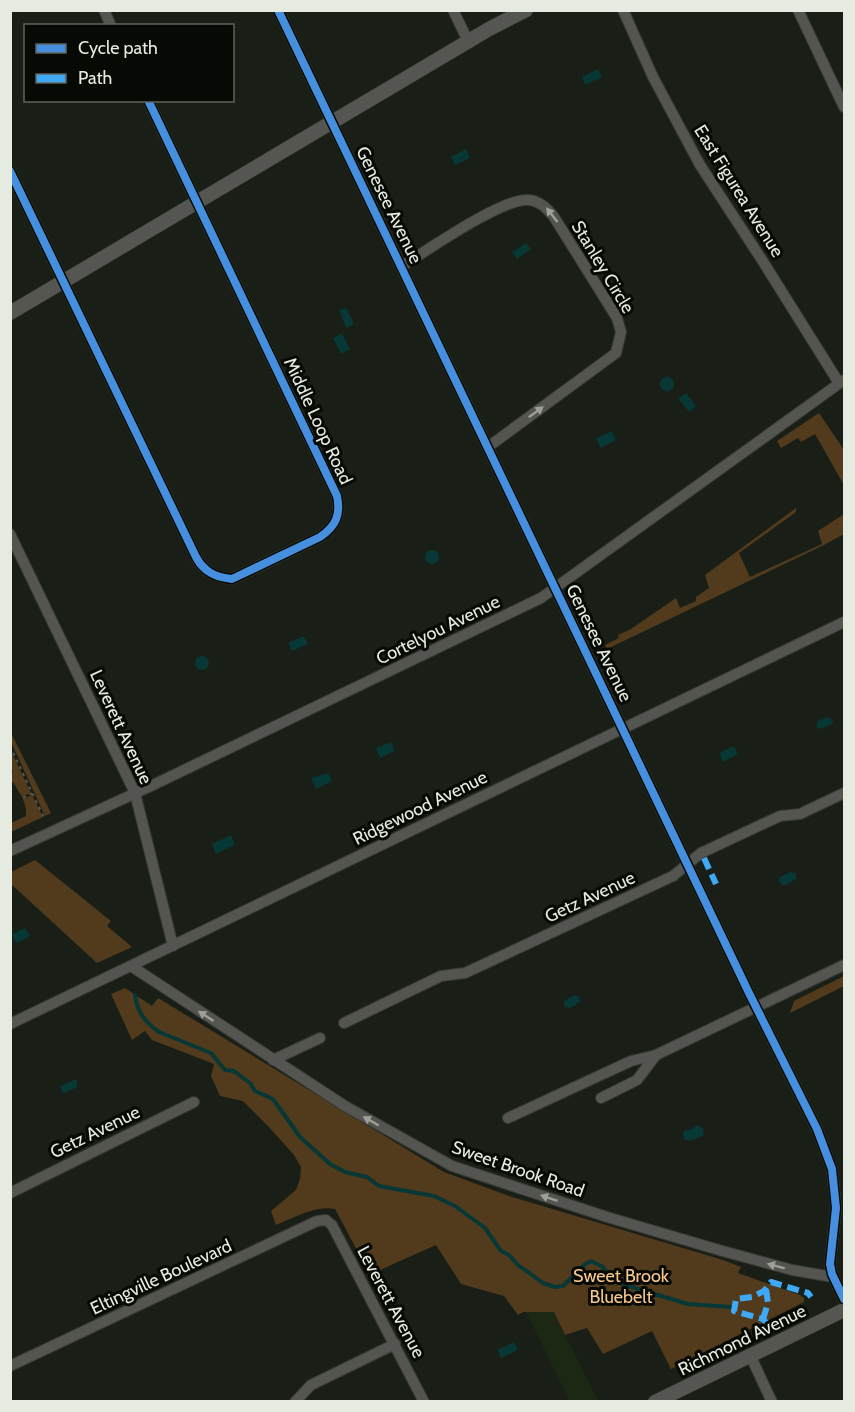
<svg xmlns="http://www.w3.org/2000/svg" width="855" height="1412" font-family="Cabin,sans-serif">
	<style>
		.built { fill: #1d2814 }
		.green { fill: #513b1c }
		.water { fill: #073836 }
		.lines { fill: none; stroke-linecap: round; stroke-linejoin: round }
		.stream { stroke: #073836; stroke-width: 4 }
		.street-casing { stroke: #363a33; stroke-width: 12 }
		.secondary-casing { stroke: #363a33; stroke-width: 15 }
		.path { stroke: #565853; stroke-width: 2; stroke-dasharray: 3 4.5; stroke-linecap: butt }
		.street { stroke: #545451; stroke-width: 10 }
		.secondary { stroke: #555652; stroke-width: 14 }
		.quiet { stroke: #3fa9f5; stroke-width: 6; stroke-dasharray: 12 6; stroke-linecap: butt }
		.cycleway-casing { stroke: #060904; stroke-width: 11 }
		.cycleway { stroke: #468fdf; stroke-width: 8 }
		.oneway { fill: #9ca098 }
		.labels { text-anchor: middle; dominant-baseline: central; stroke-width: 6; stroke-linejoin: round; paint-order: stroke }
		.street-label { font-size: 18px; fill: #e5ebe0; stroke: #060904 }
		.park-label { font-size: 18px; fill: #f8c68b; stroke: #060904 }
	</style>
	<rect width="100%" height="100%" fill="#191e16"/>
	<!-- built -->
	<polygon class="built" points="526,1312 554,1312 598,1401 570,1401"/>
	<!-- green -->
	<g class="green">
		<polygon points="819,413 844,450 844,485 815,434 801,442 798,438 781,448 777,441"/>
		<polygon points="796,508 796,512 739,553 750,577 822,544 818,531 844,514 844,534 824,545 607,649 605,645 619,638 618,635 631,629 676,598 680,608 696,601 696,597 709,588 705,575"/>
		<polygon points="10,731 51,813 45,816 11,742"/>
		<polygon points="11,751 31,793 22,797 13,782 11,783 11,774 13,772 11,766"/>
		<polygon points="32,795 43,817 11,832 11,823 26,816 26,809 23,799"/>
		<polygon points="35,860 111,921 107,926 132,947 97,963 11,884 11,872"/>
		<polygon points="844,976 844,986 790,1013 794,1001"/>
		<path d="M125,988L152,1006L158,998L444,1172L509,1196L723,1260L741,1267L738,1273L800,1295L804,1298V1302L671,1369L652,1331L603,1354L587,1328L565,1335L554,1312H523L518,1315L504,1296L461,1284L436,1245L380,1270L374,1282L335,1209C315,1205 294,1218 276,1225L271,1211L296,1190L300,1179L301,1167L294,1155L268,1126L243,1101L220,1096L211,1076L214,1064L152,1040L145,1031L132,1040L111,994Z"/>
	</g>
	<!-- water -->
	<g class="water">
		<polygon points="598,69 602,77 585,85 582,77"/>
		<polygon points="466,149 470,158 455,165 451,157"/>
		<polygon points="526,243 531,249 517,259 512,252"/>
		<polygon points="344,308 347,309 354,324 346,328 339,310"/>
		<polygon points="342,333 350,349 341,354 333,338"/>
		<circle cx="667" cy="384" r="7"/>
		<polygon points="686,393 696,406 689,412 678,398"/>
		<polygon points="612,431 616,440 601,448 596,438"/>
		<circle cx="432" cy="557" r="7"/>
		<polygon points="304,636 308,644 292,651 288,643"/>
		<circle cx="202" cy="663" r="7"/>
		<polygon points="827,717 833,720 832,724 821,729 816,727 818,721"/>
		<polygon points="391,742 395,751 380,758 376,748"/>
		<polygon points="734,746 738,754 723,762 719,753"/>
		<polygon points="328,773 332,781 316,789 311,778"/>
		<polygon points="231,835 235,845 216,854 212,844"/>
		<polygon points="790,872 796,873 796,879 786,885 782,885 779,881 780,877"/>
		<polygon points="25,928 30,936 16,943 12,934"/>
		<polygon points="574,995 579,996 580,1002 570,1008 565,1007 564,1001"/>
		<polygon points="74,1080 77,1080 77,1087 63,1094 60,1086"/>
		<polygon points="697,1125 703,1128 704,1135 690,1141 685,1140 683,1135 684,1131 692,1129"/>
		<polygon points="514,1342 518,1350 501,1358 497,1350"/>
	</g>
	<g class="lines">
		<!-- stream -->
		<path class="stream" d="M135,995C137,1012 145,1022 159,1032L211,1053L225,1070L234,1071L250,1083L255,1091L273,1099L300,1137L330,1164L345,1172L367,1177L379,1186L434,1196L455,1206L485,1228L501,1251L509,1255L518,1265L543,1283L555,1287L563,1286L584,1265L591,1261L603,1267L612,1280L641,1290L688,1304L731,1307"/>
		<defs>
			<g id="street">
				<polyline points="104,10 111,26"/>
				<polyline points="278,10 749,993 817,1129 832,1169 836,1208 830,1264 832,1274 844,1299"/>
				<polyline points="453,10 469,43"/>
				<polyline points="623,10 653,77 700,165 762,260 839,383"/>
				<polyline points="798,10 844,107"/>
				<path d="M10,171L196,557C204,572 215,577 232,579L320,537C336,526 341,515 337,496L148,100"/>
				<path d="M402,266C428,250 502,198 528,200C539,200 547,208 554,217L617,318L621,332L616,353L488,447"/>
				<polyline points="10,534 135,793 173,946"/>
				<polyline points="10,851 153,785 541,598 844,380"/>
				<polyline points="131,966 345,1106 452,1166 607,1217 719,1250 792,1270 833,1277"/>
				<polyline points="344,1023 441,976 465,973 673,876 701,853 780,816 800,814 844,793"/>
				<polyline points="10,1024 844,622"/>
				<polyline points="273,1060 320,1038"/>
				<polyline points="601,1098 637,1080 656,1055"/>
				<polyline points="508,1118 631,1061 656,1055 844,965"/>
				<polyline points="10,1193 194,1102"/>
				<polyline points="750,1355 772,1402"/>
				<polyline points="10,1366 317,1221 326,1220 332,1225 424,1402"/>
				<polyline points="295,1402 311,1385 395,1344"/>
			</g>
			<g id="secondary">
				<polyline points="10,313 489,29 526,10"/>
				<polyline points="655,1402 844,1310"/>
			</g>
		</defs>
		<!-- street casing -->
		<use href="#street" class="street-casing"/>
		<!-- secondary casing -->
		<use href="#secondary" class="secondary-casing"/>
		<!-- path -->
		<g class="path">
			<polyline points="10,746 45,820"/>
			<polyline points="23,798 33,793"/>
		</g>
		<!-- street -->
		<use href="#street" class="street"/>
		<!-- secondary -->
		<use href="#secondary" class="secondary"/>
		<!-- quiet -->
		<g class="quiet">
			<polyline points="704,858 716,884"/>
			<polyline points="763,1319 768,1303 766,1289"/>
			<polyline points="768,1325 763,1319 734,1311 736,1299 752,1297 764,1291 771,1282 808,1293 811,1297"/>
		</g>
		<defs>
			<g id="cycleway">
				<polyline points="278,10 749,993 817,1129 832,1169 836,1208 830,1264 832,1274 844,1299"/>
				<path d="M10,171L196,557C204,572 215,577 232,579L320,537C336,526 341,515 337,496L148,100"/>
			</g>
		</defs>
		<!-- cycleway casing -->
		<use href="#cycleway" class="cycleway-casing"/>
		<!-- cycleway -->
		<use href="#cycleway" class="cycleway"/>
	</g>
	<!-- one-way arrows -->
	<defs><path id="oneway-solid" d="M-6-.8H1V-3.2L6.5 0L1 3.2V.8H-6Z" transform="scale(1.5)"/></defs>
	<g class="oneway">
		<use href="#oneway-solid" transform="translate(552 215) rotate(-128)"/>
		<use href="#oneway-solid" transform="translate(536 412) rotate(-36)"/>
		<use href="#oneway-solid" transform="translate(206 1016) rotate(-147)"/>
		<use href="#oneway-solid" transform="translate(371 1121) rotate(-150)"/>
		<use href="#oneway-solid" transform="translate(549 1198) rotate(-162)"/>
		<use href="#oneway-solid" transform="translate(776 1266) rotate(-165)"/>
	</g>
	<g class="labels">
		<!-- street labels -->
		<g class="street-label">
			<text transform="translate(739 191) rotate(58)">East Figurea Avenue</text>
			<text transform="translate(389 205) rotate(64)">Genesee Avenue</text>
			<text transform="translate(603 267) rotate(59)">Stanley Circle</text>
			<text transform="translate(318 421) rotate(65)">Middle Loop Road</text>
			<text transform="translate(438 630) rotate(-26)">Cortelyou Avenue</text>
			<text transform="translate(599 643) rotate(64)">Genesee Avenue</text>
			<text transform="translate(121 727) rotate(65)">Leverett Avenue</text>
			<text transform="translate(420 808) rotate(-26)">Ridgewood Avenue</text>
			<text transform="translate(590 897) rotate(-25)">Getz Avenue</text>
			<text transform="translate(95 1132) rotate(-26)">Getz Avenue</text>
			<text transform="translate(518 1169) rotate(19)">Sweet Brook Road</text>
			<text transform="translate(161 1277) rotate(-25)">Eltingville Boulevard</text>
			<text transform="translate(391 1302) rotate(62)">Leverett Avenue</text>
			<text transform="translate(742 1340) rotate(-26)">Richmond Avenue</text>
		</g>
		<!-- park labels -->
		<g class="park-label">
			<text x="621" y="1276">Sweet Brook<tspan x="621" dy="21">Bluebelt</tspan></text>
		</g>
	</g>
	<!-- border -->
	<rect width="855" height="1412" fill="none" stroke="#e5ebe0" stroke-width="24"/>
	<!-- legend -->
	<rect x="24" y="24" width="210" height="78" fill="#060904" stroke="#5f635c" stroke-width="1.5"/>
	<rect x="36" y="44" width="30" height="9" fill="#468fdf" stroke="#5f635c" stroke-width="1.5"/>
	<text x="78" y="54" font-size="18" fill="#e5ebe0">Cycle path</text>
	<rect x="36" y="74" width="30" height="9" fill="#3fa9f5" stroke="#5f635c" stroke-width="1.5"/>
	<text x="78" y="84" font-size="18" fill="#e5ebe0">Path</text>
</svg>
